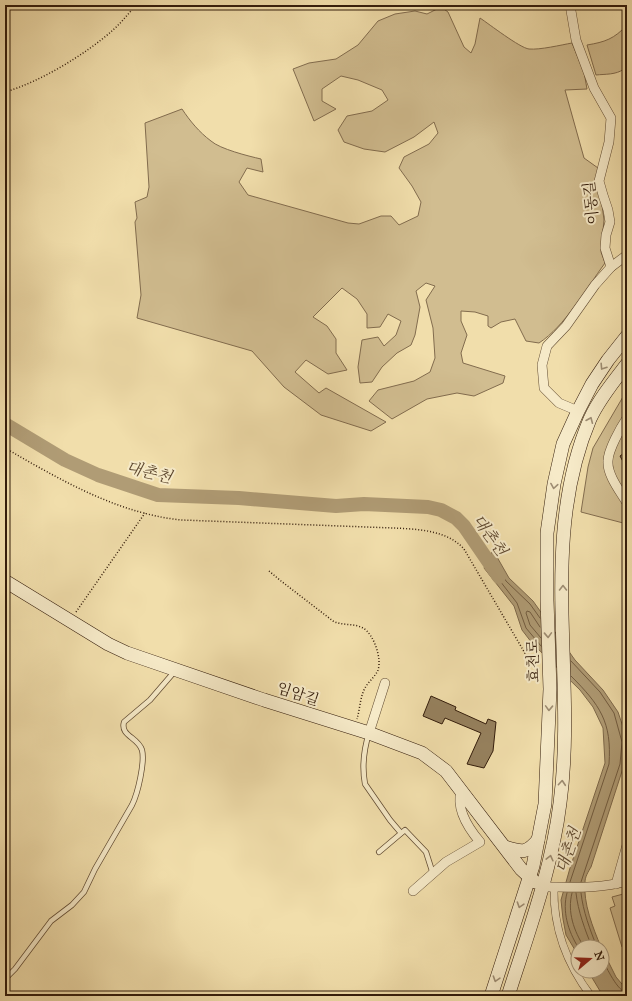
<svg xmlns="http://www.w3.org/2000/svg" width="632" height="1001" font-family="'IM FELL Great Primer','Noto Serif KR',serif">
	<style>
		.green { fill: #d1bd90; stroke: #826c4e }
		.water { fill: #b09c75; stroke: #7e694b }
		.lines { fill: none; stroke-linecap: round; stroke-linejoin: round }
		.shore { stroke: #725c40; stroke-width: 1 }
		.river { stroke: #b09c75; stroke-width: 14 }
		.building { fill: #96815e; stroke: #331c0b }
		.service-casing { stroke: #624c33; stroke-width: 6 }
		.pedestrian-casing { stroke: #624c33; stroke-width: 8 }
		.minor-casing { stroke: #624c33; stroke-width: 10 }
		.secondary-casing { stroke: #331c0b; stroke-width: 14 }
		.path { stroke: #331c0b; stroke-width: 1.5; stroke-dasharray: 1 2; stroke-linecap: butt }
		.service { stroke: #f6eac8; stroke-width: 4.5 }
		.pedestrian { stroke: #f6eac8; stroke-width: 7 }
		.minor { stroke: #f6eac8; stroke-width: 9 }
		.secondary { stroke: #f6eac8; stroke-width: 13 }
		.oneway { stroke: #9e8d73 }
		.labels { text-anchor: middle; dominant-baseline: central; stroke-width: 4; stroke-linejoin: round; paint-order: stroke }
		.street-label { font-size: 15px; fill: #331c0b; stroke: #f6eac8 }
		.water-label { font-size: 16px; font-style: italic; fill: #5f4930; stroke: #f6eac8 }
	</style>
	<rect width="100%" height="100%" fill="#f1deab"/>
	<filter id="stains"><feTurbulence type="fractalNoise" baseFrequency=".005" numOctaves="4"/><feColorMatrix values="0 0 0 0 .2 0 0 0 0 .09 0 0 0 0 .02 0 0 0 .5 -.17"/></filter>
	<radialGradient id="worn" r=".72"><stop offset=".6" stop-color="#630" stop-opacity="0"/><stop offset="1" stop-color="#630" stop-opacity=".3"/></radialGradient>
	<!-- green -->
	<g class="green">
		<path d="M441,7L448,12L464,47L471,53L475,44L480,18C489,24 520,48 529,49C540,50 561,45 572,43L584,72L587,89L565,90L584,158L598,168L596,184L602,205L604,220L601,252L605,263C586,289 565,326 539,343L526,341L515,319L501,322L491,328L488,326V316L475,312L461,311V321L467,335L461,353L463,363L505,376L503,383L474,396L457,393L427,399L392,419L369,401L378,390L414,381L430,372L435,358L433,328L426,300L435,286L426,283L416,291L420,307L415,335L411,345L397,353L382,367L372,382L360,383L358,367L362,340L378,337L384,346L396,335L401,321L388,314L380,327L367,328V314L357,299L342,288L313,317L327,326L336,339V353L347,370L328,374L306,360L295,372L319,393L326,388L386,422L371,431L321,415L284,387L252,351L137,318L141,295L135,222L137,218L135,202L147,197L149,187L145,123L182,109C190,121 199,132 211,141C220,149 248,156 261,159L263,172L247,168L239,182L248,195L348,223L359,224L381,216H391L399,225L418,216L421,202L412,186L399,168L404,157L429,144L438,133L434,122L414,137L385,152L364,149L344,142L338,130L347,116L372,111L388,100L382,90L358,80L341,76L322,89V101L336,109L314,121L293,69L309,63L336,59L358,45L378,21L395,14L415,11L427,14Z"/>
		<path d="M627,25C627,34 630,63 624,69C616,75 605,74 596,75L587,45C605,42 614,39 627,25Z"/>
		<polygon points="627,390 627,524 581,512 588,467 593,448"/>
		<polygon points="627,893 627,947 626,946 622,947 610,908 615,906 612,897"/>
	</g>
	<!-- water -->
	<g class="water">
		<path d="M493,550L509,578L533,601L575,660L603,690L618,712L623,727L625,740L624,765L591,867C588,872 585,877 585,882C583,903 593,928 601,947H578V955L566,935L563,919L561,900L570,868L605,763L603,728L593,707L580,690L532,643L522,630L514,606L484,568Z"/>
		<polygon points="602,949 616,977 627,990 627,996 606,996 600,991 588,971 602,971"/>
	</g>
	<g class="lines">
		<!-- shore -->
		<g class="shore">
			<polyline points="540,618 530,604 506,581 495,562 492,562 490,568 517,603 526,628 541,646"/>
			<polyline points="540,627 530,612 527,611 526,613 530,625 541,638"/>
			<polyline points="571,661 600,692 614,713 622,742 620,764 581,882"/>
			<path d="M570,882L609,764C612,722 600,705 571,676"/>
			<path d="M567,893C562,911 568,931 578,947"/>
			<path d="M572,893C567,912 574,931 584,947"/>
			<path d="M576,893C578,911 585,930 592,947"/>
			<path d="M581,893C583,911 590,930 597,947"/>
			<path d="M602,959C607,968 617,991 627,993"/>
		</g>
		<!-- river -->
		<polyline class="river" points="5,424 65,460 98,475 158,495 239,498 336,506 364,504 428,507 441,510 456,518 464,526 499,577"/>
	</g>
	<!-- building -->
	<g class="building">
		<polygon points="627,451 627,469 620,456"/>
		<polygon points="431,696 456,707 455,710 486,724 488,719 496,722 493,751 484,768 467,764 481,733 445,718 442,724 423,716"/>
	</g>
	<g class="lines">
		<defs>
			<g id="service">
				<path d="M369,733C364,749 362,768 365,784L390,820L401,833"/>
				<polyline points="379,852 405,830 426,852 433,874"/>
				<path d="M5,979L15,969L51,921L72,905L84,892L95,869L132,805C138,793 145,762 142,750C138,737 120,736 124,722L150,700L175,671"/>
			</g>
			<path id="pedestrian" d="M554,887C553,928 566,963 591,996"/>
			<g id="minor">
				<polyline points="570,5 576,40 594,88 611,118 609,142 599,181 603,195 608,210 610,222 606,235 605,248 611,267 595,285 566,326 547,346 542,365 544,388 559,403 578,411"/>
				<polyline points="611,267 627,255"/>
				<path d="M627,503C620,491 607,475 608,461C608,450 621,427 627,418"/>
				<polyline points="369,733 385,683"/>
				<polyline points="616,884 627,845"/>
				<path d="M542,887C570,887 601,889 627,881"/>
				<path d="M413,891L446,862L480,842C469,829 456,809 461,791"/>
			</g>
			<g id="secondary">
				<polyline points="5,581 108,644 127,653 264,700 369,733 422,753 446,771 521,869 535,882"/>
				<path d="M505,847C522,852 526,854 538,840"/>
				<polyline points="491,996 533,866 545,804 550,689 547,600 547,533 554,484 563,444 578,411 592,384 608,360 627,336"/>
				<path d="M508,996C528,933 552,869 560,803C577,675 538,541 590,419C599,399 614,381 627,364"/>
			</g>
		</defs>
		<!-- service casing -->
		<use href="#service" class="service-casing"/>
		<!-- pedestrian casing -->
		<use href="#pedestrian" class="pedestrian-casing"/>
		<!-- minor casing -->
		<use href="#minor" class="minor-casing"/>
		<!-- secondary casing -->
		<use href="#secondary" class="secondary-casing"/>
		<!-- path -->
		<g class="path">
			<path d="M5,92C40,82 86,54 113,30C122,22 129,13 136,5"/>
			<path d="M5,448C59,479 118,514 182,520L393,528C417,529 447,530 464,549L526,655L535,667L540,669"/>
			<path d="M269,571L281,581L333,621C342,626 354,623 363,628C374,634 382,659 378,670C375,677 368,682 365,688C360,697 360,709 357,719"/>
			<polyline points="76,612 145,513"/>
		</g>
		<!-- service -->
		<use href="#service" class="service"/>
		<!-- pedestrian -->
		<use href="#pedestrian" class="pedestrian"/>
		<!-- minor -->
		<use href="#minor" class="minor"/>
		<!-- secondary -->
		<use href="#secondary" class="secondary"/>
	</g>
	<!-- one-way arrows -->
	<defs><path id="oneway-chevron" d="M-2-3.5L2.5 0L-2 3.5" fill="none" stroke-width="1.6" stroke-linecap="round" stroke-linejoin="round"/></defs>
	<g class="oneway">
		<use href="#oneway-chevron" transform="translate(603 367) rotate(123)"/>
		<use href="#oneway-chevron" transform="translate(590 420) rotate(-67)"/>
		<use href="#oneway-chevron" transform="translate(554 486) rotate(99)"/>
		<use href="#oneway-chevron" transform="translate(563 588) rotate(-90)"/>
		<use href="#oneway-chevron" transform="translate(548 635) rotate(88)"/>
		<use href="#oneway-chevron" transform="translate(549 708) rotate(92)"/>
		<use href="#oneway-chevron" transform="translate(562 783) rotate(-85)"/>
		<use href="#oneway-chevron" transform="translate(550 858) rotate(-76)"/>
		<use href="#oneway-chevron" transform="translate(520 905) rotate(108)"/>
		<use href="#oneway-chevron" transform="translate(496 979) rotate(108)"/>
	</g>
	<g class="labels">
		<!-- street labels -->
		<g class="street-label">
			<text transform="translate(591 203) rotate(-96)">이동길</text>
			<text transform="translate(533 661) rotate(-92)">효천로</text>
			<text transform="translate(298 694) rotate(18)">임암길</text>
		</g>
		<!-- water labels -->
		<g class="water-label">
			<text transform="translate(149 472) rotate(14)">대촌천</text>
			<text transform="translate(490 535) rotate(54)">대촌천</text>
			<text transform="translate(568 850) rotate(-71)">대촌천</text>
		</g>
	</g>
	<!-- margin -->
	<rect width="632" height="1001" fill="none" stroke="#f1deab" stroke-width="20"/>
	<rect x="6" y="6" width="620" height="989" fill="none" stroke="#331c0b" stroke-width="2"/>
	<rect x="10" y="10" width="612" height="981" fill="none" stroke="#331c0b"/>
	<!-- north arrow -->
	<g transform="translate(590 959) rotate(71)"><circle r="19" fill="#f6eac8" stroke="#a8987c"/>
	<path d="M0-3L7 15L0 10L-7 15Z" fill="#8f2418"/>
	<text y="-6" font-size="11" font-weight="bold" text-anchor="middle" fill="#331c0b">N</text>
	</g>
	<rect width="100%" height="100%" filter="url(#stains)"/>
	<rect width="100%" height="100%" fill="url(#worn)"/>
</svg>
